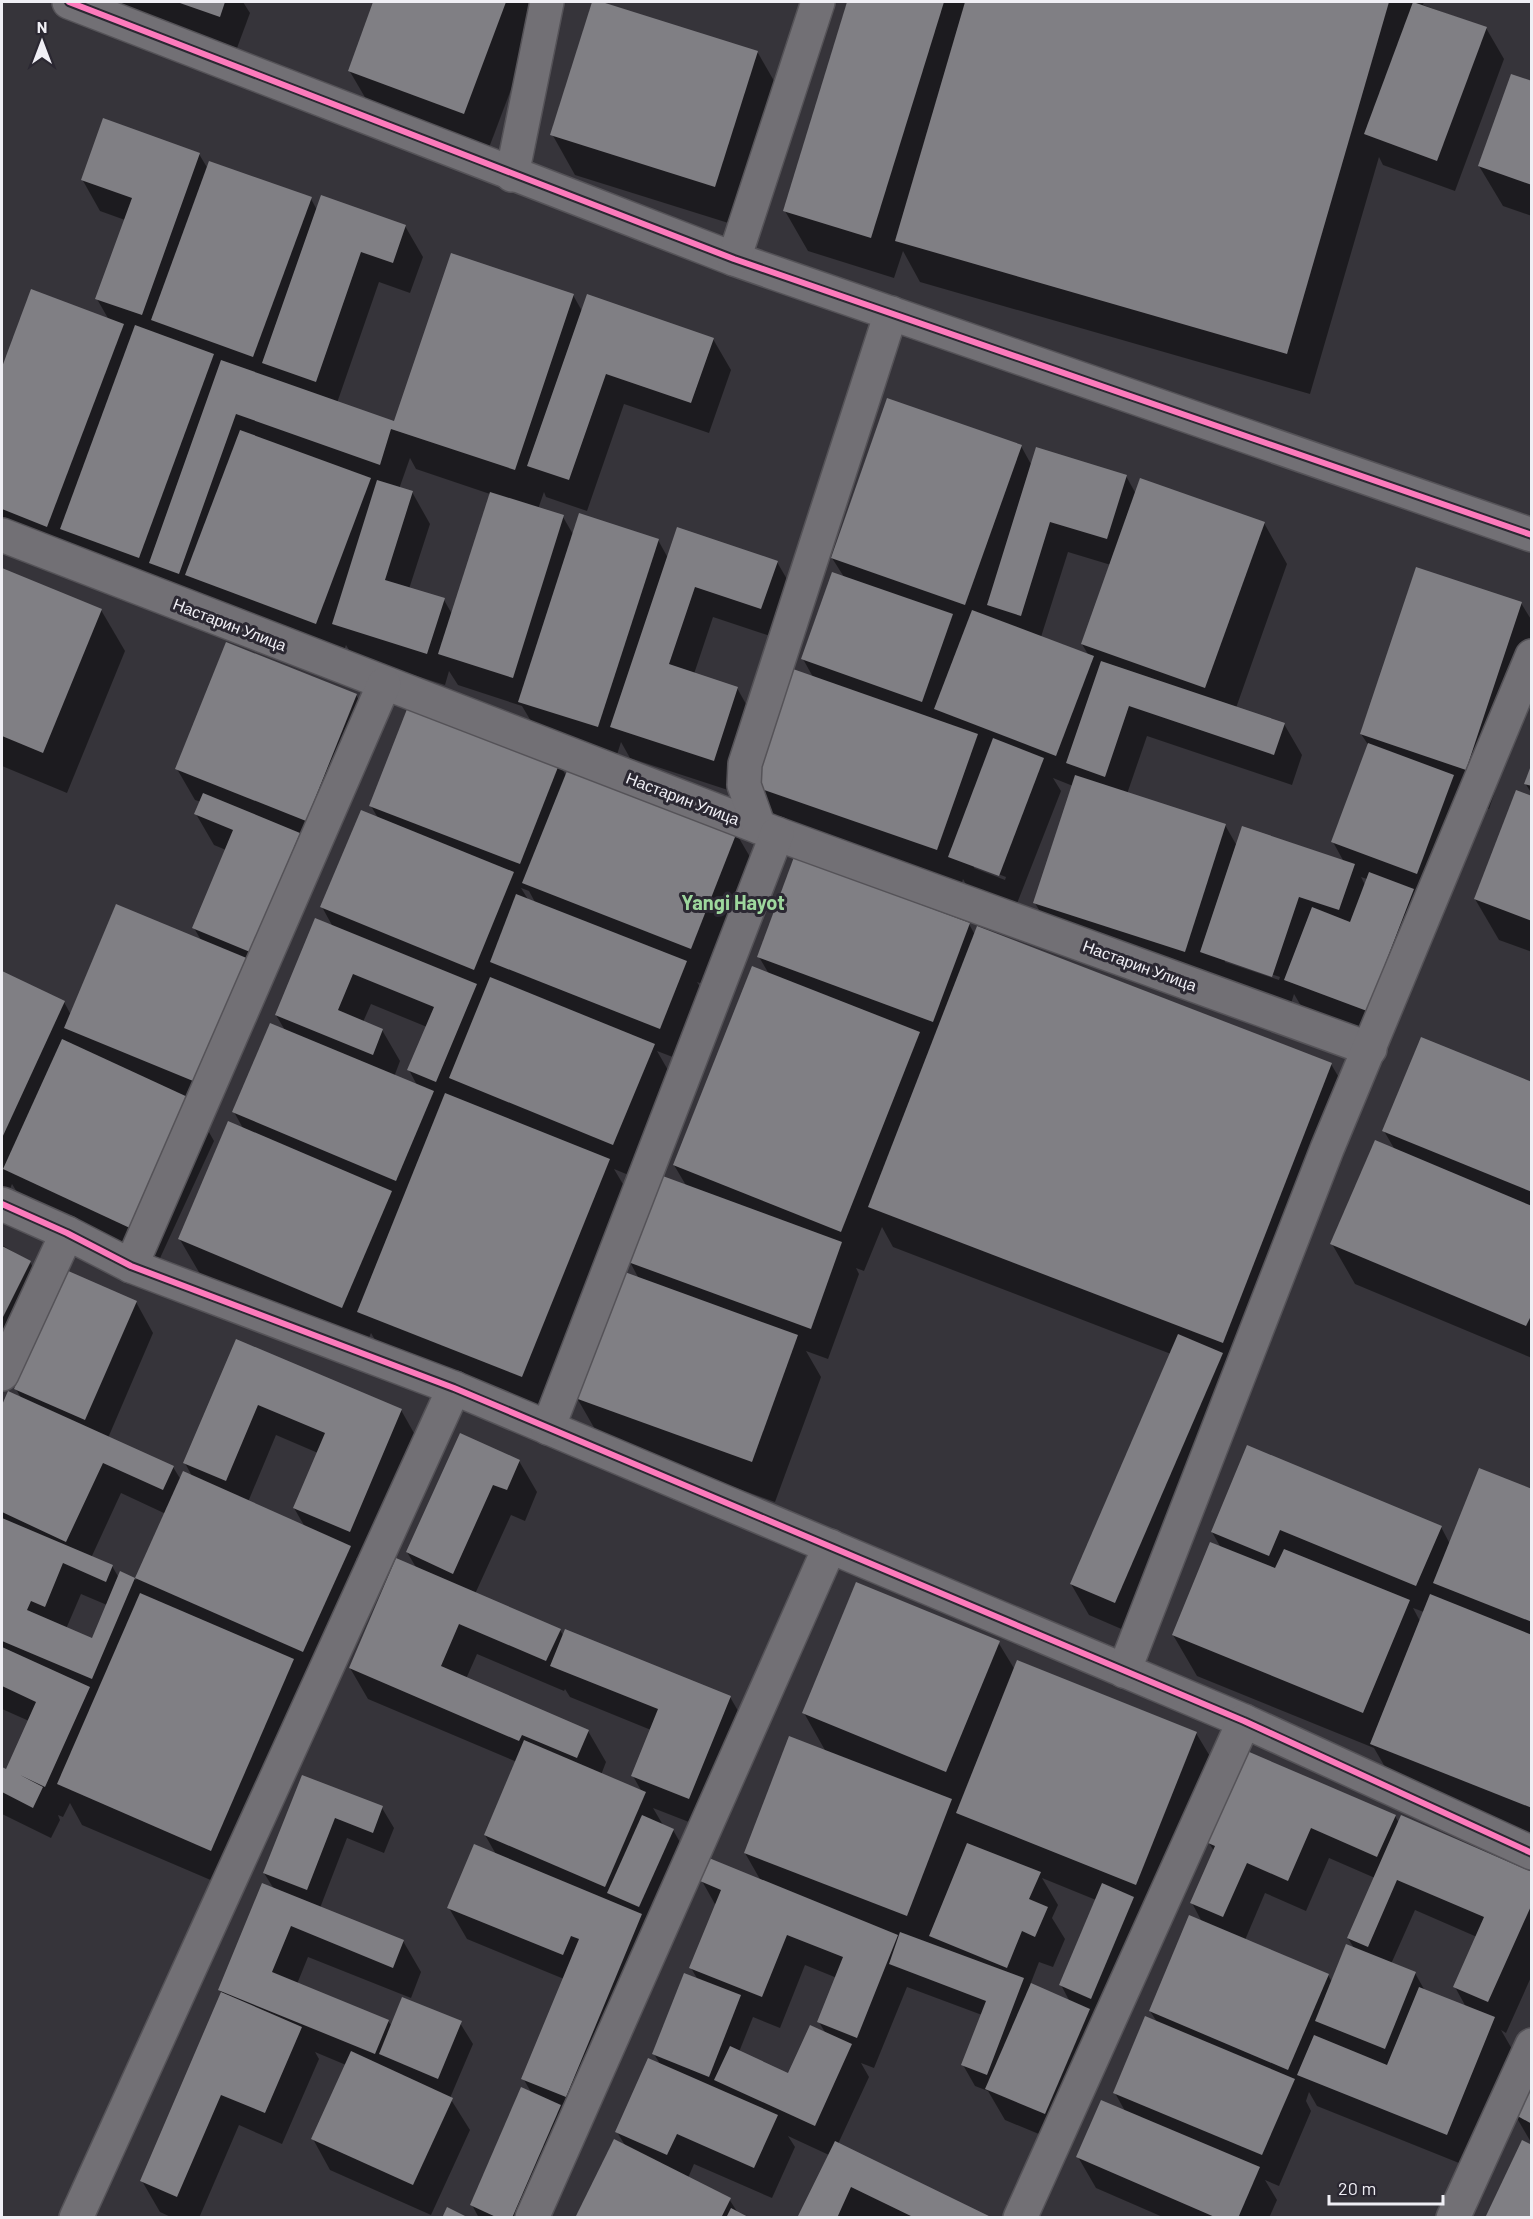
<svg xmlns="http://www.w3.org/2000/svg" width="1533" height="2219" font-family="Barlow,sans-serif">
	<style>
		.shadow { fill: #0007; fill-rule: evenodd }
		.building { fill: #807f84 }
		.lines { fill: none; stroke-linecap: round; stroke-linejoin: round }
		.minor-casing { stroke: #555358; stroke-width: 36 }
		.minor { stroke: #727075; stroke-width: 33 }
		.cycleway-casing { stroke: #2b2832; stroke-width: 10 }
		.cycleway { stroke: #fd7abc; stroke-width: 6 }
		.labels { text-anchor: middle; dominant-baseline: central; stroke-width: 6; stroke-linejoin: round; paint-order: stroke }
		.street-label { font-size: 16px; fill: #f0eff5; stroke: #2b2832 }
		.quarter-label { font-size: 20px; font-weight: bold; fill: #9dd79d; stroke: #2b2832 }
	</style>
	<rect width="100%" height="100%" fill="#36343a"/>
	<!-- shadow -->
	<g class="shadow">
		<polygon points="109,2 243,2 250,13 237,48"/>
		<polygon points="375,2 544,2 487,153 373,111 349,70"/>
		<polygon points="594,2 758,53 781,93 738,226 575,175 552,134"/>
		<polygon points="849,2 1424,2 1423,5 1486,28 1504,59 1455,191 1383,165 1379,157 1310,394 920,282 903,251 894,278 808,251 785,211"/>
		<polygon points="1532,83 1532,216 1503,206 1479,166"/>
		<path d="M199,154L208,169L311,199L317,210L405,226L423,257L410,293L379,282L337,403L395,423L573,295L582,311L713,339L731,370L709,433L624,404L587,511L546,497L544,492L538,509L563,517L574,536L658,540L668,558L777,562L795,593L779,639L713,617L694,674L737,688L755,720L731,791L630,758L621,742L616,758L538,733L522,706L458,685L449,671L445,685L352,655L346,645L339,663L2,540V371L32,291L109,320L97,299L125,220L100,211L82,179ZM410,458L416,469L490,494L452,614L444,600L409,589L430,524L412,492L399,489Z"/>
		<path d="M1021,446L1032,466L1126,476L1136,494L1264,523L1287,564L1236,708L1284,724L1302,755L1292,785L1147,736L1127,794L1225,825L1237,846L1344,862L1333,842L1369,746L1361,734L1521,603L1532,621V683L1489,809L1468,802L1384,1042L1304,1011L1294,994L1290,1007L1219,983L1214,974L1208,992L1058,943L1035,903L1073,786L1053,778L1061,791L1016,906L968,888L963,879L960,889L778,826L754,785L813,677L803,659L844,577L832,558ZM1068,552L1111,565L1082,644L1089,656L1041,637ZM974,865L1006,877L1005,880L974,868ZM1361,877L1367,879L1365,885ZM1225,959L1280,977L1279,980L1225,962Z"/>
		<polygon points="2,570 101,610 125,651 67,793 2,766"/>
		<polygon points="356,695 374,726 216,1113 193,1104 214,1141 155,1269 28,1210 12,1184 9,1191 2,1187 2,973 64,1002 71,1015 201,940 194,928 226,850 214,845 196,814 201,802 195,800 177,769"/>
		<path d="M559,763L566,776L736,833L760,874L714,988L697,982L704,993L678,1059L657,1051L672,1077L631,1176L614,1169L633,1201L546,1417L382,1352L371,1333L365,1347L203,1279L179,1238L244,1130L234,1112L286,1032L276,1015L333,927L322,907L378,818L371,806ZM521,888L529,891L536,904L529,901ZM371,1004L427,1027L409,1070L418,1087L394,1077L400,1061L382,1030L363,1022Z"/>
		<polygon points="1532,767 1532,794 1525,783"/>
		<polygon points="1532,798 1532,952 1499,940 1475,899"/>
		<polygon points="969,924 975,935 1331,1064 1355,1105 1133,1634 1089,1615 1071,1584 1171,1354 893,1247 882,1227 864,1271 856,1268 859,1274 828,1359 806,1351 821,1377 775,1502 600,1438 577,1398 639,1279 630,1262 687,1187 674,1165 769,974 759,957"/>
		<polygon points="1532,1083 1532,1358 1355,1284 1332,1244 1395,1150 1384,1131"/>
		<polygon points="2,1245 30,1262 48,1293 2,1384"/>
		<path d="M136,1302L153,1333L108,1438L173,1467L181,1480L193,1478L185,1463L237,1341L401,1410L419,1442L367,1563L356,1558L373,1587L234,1890L82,1825L70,1803L63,1817L58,1815L60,1820L51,1838L2,1814V1769L7,1771L29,1721L2,1709V1408L9,1393L21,1398L16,1389ZM276,1435L318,1453L294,1508L305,1527L248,1502ZM121,1493L166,1514L136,1580L121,1573L119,1578L112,1566L91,1558ZM81,1594L107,1605L93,1640L66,1629Z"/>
		<path d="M1248,1447L1441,1527L1450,1544L1532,1491V1838L1395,1784L1374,1748L1197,1676L1173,1635L1221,1548L1212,1532ZM1413,1608L1424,1612L1420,1621Z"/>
		<path d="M519,1461L537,1492L525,1521L511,1515L475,1594L560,1630L564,1637L730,1697L748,1728L707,1829L653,1808L663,1825L673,1830L685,1851L532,2218H479L472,2205L532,2094L523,2078L564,1979L467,1939L449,1908L497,1856L485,1835L517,1762L368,1699L350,1668L417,1569L407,1552ZM477,1654L564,1691L565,1689L570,1697L651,1730L633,1776L642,1792L601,1775L606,1762L588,1731L466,1679Z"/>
		<path d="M998,1642L1015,1670L1196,1733L1220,1773L1103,2019L1092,2014L1107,2041L1063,2144L1005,2120L988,2091L975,2086L963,2065L982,2015L907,1987L874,2068L861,2063L869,2077L838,2144L989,2218H799L829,2155L788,2136L795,2147L772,2198L694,2164L688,2178L729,2199L738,2213L746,2218H576L626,2147L617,2132L660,2064L654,2054L698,1980L691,1968L716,1906L702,1881H761L745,1853L826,1752L804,1713ZM1042,1878L1096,1900L1061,1985L1070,2002L1030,1985L1039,1962L1053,1967L1065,1939L1052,1918L1058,1905ZM805,1965L837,1978L819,2022L826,2034L789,2075L739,2052L753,2017L780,2028Z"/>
		<path d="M1248,1753L1395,1816L1399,1823L1532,1873V1975L1506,2033L1501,2030L1512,2049L1464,2165L1317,2106L1309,2092L1306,2101L1311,2111L1279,2186L1265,2180L1277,2200L1269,2218H1165L1096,2188L1078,2157L1125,2111L1115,2093L1157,2022L1150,2011L1202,1922L1192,1903L1214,1851L1209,1843ZM1329,1858L1375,1878L1348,1938L1355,1950L1332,1982L1328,1975L1245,1940L1265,1893L1306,1911ZM1415,1910L1477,1937L1455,1987L1466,2007L1425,1991L1415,1973L1391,1964Z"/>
		<polygon points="302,1777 382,1808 394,1828 384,1853 347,1838 320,1908 403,1941 421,1972 411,1998 308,1957 297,1984 388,2021 392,2026 460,2023 473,2044 450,2098 470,2130 431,2215 330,2170 313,2139 346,2065 315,2052 319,2059 282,2144 239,2125 199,2218 173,2218 160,2212 142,2181 222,1994 220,1990 274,1889 264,1873"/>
		<polygon points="1532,2082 1532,2144 1514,2113"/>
	</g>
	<!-- building -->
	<g class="building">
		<polygon points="177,2 225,2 220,17"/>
		<polygon points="373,2 506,2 464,114 348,71"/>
		<polygon points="592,2 602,2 758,51 715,187 550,135"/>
		<polygon points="847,2 944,2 871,238 783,211"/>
		<polygon points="965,2 1389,2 1287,354 895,241"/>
		<polygon points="1413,2 1487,27 1437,161 1364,134"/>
		<polygon points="1511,74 1532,81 1532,185 1478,166"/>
		<polygon points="103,118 200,153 142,315 95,299 132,198 81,180"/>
		<polygon points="209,161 312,197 253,357 151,320"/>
		<polygon points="321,195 406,225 393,263 361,252 316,382 262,363"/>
		<polygon points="451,253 574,294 515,470 391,429 380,465 236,414 179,574 149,563 221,360 394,421"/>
		<polygon points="31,289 124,324 47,527 2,509 2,367"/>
		<polygon points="587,294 714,338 691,403 606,374 569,480 527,466"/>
		<polygon points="135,325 214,354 139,558 60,529"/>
		<polygon points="887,398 1022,445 965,605 831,558"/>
		<polygon points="240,430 371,478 316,624 185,575"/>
		<polygon points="1036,447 1127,475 1107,539 1050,522 1021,616 987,605"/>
		<polygon points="1140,478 1265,522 1205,688 1081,644"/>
		<polygon points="377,480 413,491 385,580 445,598 427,654 332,624"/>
		<polygon points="490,492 564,515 513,678 438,654"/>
		<polygon points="579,513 659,539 598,727 518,702"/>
		<polygon points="677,527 778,561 761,609 695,587 669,664 738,687 714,761 610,727"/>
		<polygon points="1416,567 1522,602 1466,770 1360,734"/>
		<polygon points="2,568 102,609 43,753 2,736"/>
		<polygon points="832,572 953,614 922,702 801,659"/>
		<polygon points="972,610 1094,656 1056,756 934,709"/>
		<polygon points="226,642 357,694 306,821 175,769"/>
		<polygon points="1101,661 1285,723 1274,755 1129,706 1105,777 1066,763"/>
		<polygon points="793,669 978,734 937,850 753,786"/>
		<polygon points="409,704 560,762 520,864 369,806"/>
		<polygon points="993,738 1044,758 999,876 948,857"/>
		<polygon points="1368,743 1454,775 1417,874 1331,842"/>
		<polygon points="1532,763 1532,786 1524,784"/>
		<polygon points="569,766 737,832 691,949 522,883"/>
		<polygon points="1075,775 1226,824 1185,952 1033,903"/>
		<polygon points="1516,790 1532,796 1532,921 1474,899"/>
		<polygon points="203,793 300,833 250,952 192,928 233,830 194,814"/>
		<polygon points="361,810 514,872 474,970 320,907"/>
		<polygon points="1242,826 1355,864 1339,910 1299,897 1272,977 1200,952"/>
		<polygon points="794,857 970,923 933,1022 757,957"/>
		<polygon points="1369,872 1414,889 1367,1011 1284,980 1312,907 1350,922"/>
		<polygon points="516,894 687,961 660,1029 490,962"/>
		<polygon points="116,904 249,959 198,1083 64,1028"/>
		<polygon points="315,918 477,984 436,1082 407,1070 434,1007 353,974 338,1010 383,1029 373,1055 275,1015"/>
		<polygon points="977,926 1332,1063 1223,1343 868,1207"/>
		<polygon points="752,966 920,1032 841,1232 673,1165"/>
		<polygon points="2,971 65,1001 2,1138"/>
		<polygon points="490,977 655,1044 613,1145 449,1078"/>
		<polygon points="270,1023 434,1091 396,1181 232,1112"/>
		<polygon points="1421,1037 1532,1082 1532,1192 1382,1131"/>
		<polygon points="62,1039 192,1099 132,1229 3,1169"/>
		<polygon points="445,1093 610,1159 522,1377 357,1312"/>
		<polygon points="228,1121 392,1191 342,1308 178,1239"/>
		<polygon points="1375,1140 1532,1206 1532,1314 1526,1326 1330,1244"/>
		<polygon points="660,1175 842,1242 811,1329 628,1262"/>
		<polygon points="2,1246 31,1261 2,1319"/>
		<polygon points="66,1270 137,1301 85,1420 14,1389"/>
		<polygon points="622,1271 798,1335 752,1462 575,1398"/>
		<polygon points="1178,1334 1223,1353 1115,1603 1070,1584"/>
		<polygon points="236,1339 402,1409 350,1532 293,1508 325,1433 258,1405 226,1481 183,1463"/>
		<polygon points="8,1391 174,1466 163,1490 103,1463 66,1542 2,1512 2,1405"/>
		<polygon points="460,1433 520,1460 507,1490 493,1485 453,1574 406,1552"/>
		<polygon points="1247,1445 1442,1526 1416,1586 1280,1530 1269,1556 1211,1532"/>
		<polygon points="1479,1468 1532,1489 1532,1622 1433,1583"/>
		<polygon points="183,1471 351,1546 303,1652 135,1578"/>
		<polygon points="2,1518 113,1565 106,1582 63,1563 45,1607 31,1601 27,1610 92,1638 120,1571 135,1578 92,1679 2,1641"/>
		<polygon points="1210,1542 1275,1568 1284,1549 1410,1600 1363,1713 1172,1635"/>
		<polygon points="396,1558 561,1629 546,1661 459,1624 441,1666 589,1730 577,1758 522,1735 519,1741 349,1668"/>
		<polygon points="856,1582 1000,1641 946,1772 802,1713"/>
		<polygon points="140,1593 294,1659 211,1851 57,1784"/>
		<polygon points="1430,1594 1532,1635 1532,1808 1370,1744"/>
		<polygon points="565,1629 731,1696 689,1799 631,1776 658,1709 550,1666"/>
		<polygon points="2,1647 90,1687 45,1787 20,1775 43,1787 33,1808 2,1792 2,1767 6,1769 36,1702 2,1686"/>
		<polygon points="1017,1660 1197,1732 1136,1885 956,1813"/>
		<polygon points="789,1736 952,1799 907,1916 744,1853"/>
		<polygon points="524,1740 646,1792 605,1887 484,1835"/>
		<polygon points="1247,1751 1396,1815 1377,1857 1311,1828 1288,1881 1247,1863 1223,1917 1190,1903 1215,1846 1208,1843"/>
		<polygon points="302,1775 383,1806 373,1833 335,1818 307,1890 263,1873"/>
		<polygon points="642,1815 674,1829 639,1907 607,1893"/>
		<polygon points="1401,1815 1532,1872 1532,1904 1488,2002 1453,1987 1484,1917 1397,1880 1368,1947 1347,1938"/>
		<polygon points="967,1843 1041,1872 1029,1899 1048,1907 1035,1937 1022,1931 1007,1968 929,1936"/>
		<polygon points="474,1844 642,1914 566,2097 521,2079 579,1939 571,1936 563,1955 447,1908"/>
		<polygon points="709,1858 898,1935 857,2038 817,2022 843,1957 787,1935 762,1997 689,1968 721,1890 700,1881"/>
		<polygon points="262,1883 404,1940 393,1968 291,1926 272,1972 389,2020 375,2054 218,1990"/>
		<polygon points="1102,1883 1134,1897 1091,1999 1059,1985"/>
		<polygon points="1189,1915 1329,1974 1288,2070 1149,2011"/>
		<polygon points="900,1932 1024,1978 987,2075 961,2065 986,2001 889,1964"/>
		<polygon points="1346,1944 1416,1972 1385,2049 1315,2021"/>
		<polygon points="684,1973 741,1995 709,2077 652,2054"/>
		<polygon points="1031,1983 1090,2009 1045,2114 985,2089"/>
		<polygon points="1419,1987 1495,2017 1447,2135 1297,2075 1314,2035 1387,2065"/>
		<polygon points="221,1992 302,2027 265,2113 221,2095 177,2197 140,2181"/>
		<polygon points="402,1997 462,2021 438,2079 379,2054"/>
		<polygon points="1145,2016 1295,2079 1262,2155 1113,2093"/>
		<polygon points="810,2025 852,2044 815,2126 714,2080 730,2046 788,2073"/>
		<polygon points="351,2051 453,2098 413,2185 311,2139"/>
		<polygon points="648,2058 778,2115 754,2168 677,2134 667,2155 615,2132"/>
		<polygon points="1532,2079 1532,2124 1512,2113"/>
		<polygon points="521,2087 561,2105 512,2218 498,2218 470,2205"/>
		<polygon points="1101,2100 1260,2167 1238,2218 1217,2218 1076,2157"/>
		<polygon points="614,2139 731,2198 721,2218 575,2218"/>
		<polygon points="1522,2140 1532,2145 1532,2218 1485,2218"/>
		<polygon points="835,2141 993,2218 915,2218 851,2187 837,2218 797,2218"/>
		<polygon points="447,2207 469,2218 442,2218"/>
		<polygon points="731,2208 750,2218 726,2218"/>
	</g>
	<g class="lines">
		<defs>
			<g id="minor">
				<polyline points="69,2 734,259 1532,535"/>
				<polyline points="512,175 547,2"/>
				<polyline points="734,259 818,2"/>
				<polyline points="2,535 777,834 1370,1049"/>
				<polyline points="759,827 744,785 745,764 891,313"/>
				<polyline points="2,1204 67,1233 131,1266 454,1388 1244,1721 1532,1853"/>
				<polyline points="131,1266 384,684"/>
				<polyline points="2,1374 67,1233"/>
				<polyline points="548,1428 777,834"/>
				<polyline points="1124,1671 1327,1149 1532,656"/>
				<polyline points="76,2218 454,1388"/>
				<polyline points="532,2218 830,1546"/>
				<polyline points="1020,2218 1244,1721"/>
				<polyline points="1453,2218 1532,2045"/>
			</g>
		</defs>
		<!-- minor casing -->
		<use href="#minor" class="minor-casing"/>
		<!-- minor -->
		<use href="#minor" class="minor"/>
		<defs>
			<g id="cycleway">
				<polyline points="69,2 734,259 1532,535"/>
				<polyline points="2,1204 67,1233 131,1266 454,1388 1244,1721 1532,1853"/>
			</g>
		</defs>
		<!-- cycleway casing -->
		<use href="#cycleway" class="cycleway-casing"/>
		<!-- cycleway -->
		<use href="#cycleway" class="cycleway"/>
	</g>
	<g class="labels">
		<!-- street labels -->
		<g class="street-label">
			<text transform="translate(230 624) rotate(21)">Настарин Улица</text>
			<text transform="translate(683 798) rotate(21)">Настарин Улица</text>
			<text transform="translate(1140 965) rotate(20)">Настарин Улица</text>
		</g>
		<!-- quarter labels -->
		<g class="quarter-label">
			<text x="733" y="902">Yangi Hayot</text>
		</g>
	</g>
	<!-- border -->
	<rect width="1533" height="2219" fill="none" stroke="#f0eff5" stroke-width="6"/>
	<!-- north arrow -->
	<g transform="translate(42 42)" stroke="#2b2832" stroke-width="4.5" paint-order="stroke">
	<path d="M0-4.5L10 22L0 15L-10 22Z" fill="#f0eff5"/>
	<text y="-9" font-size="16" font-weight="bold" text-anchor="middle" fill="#f0eff5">N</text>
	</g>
	<!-- scale -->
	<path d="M1329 2195v9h114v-9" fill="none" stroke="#f0eff5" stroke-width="3"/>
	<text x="1338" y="2195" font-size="18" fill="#f0eff5" stroke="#2b2832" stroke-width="4.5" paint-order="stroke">20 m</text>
</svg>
